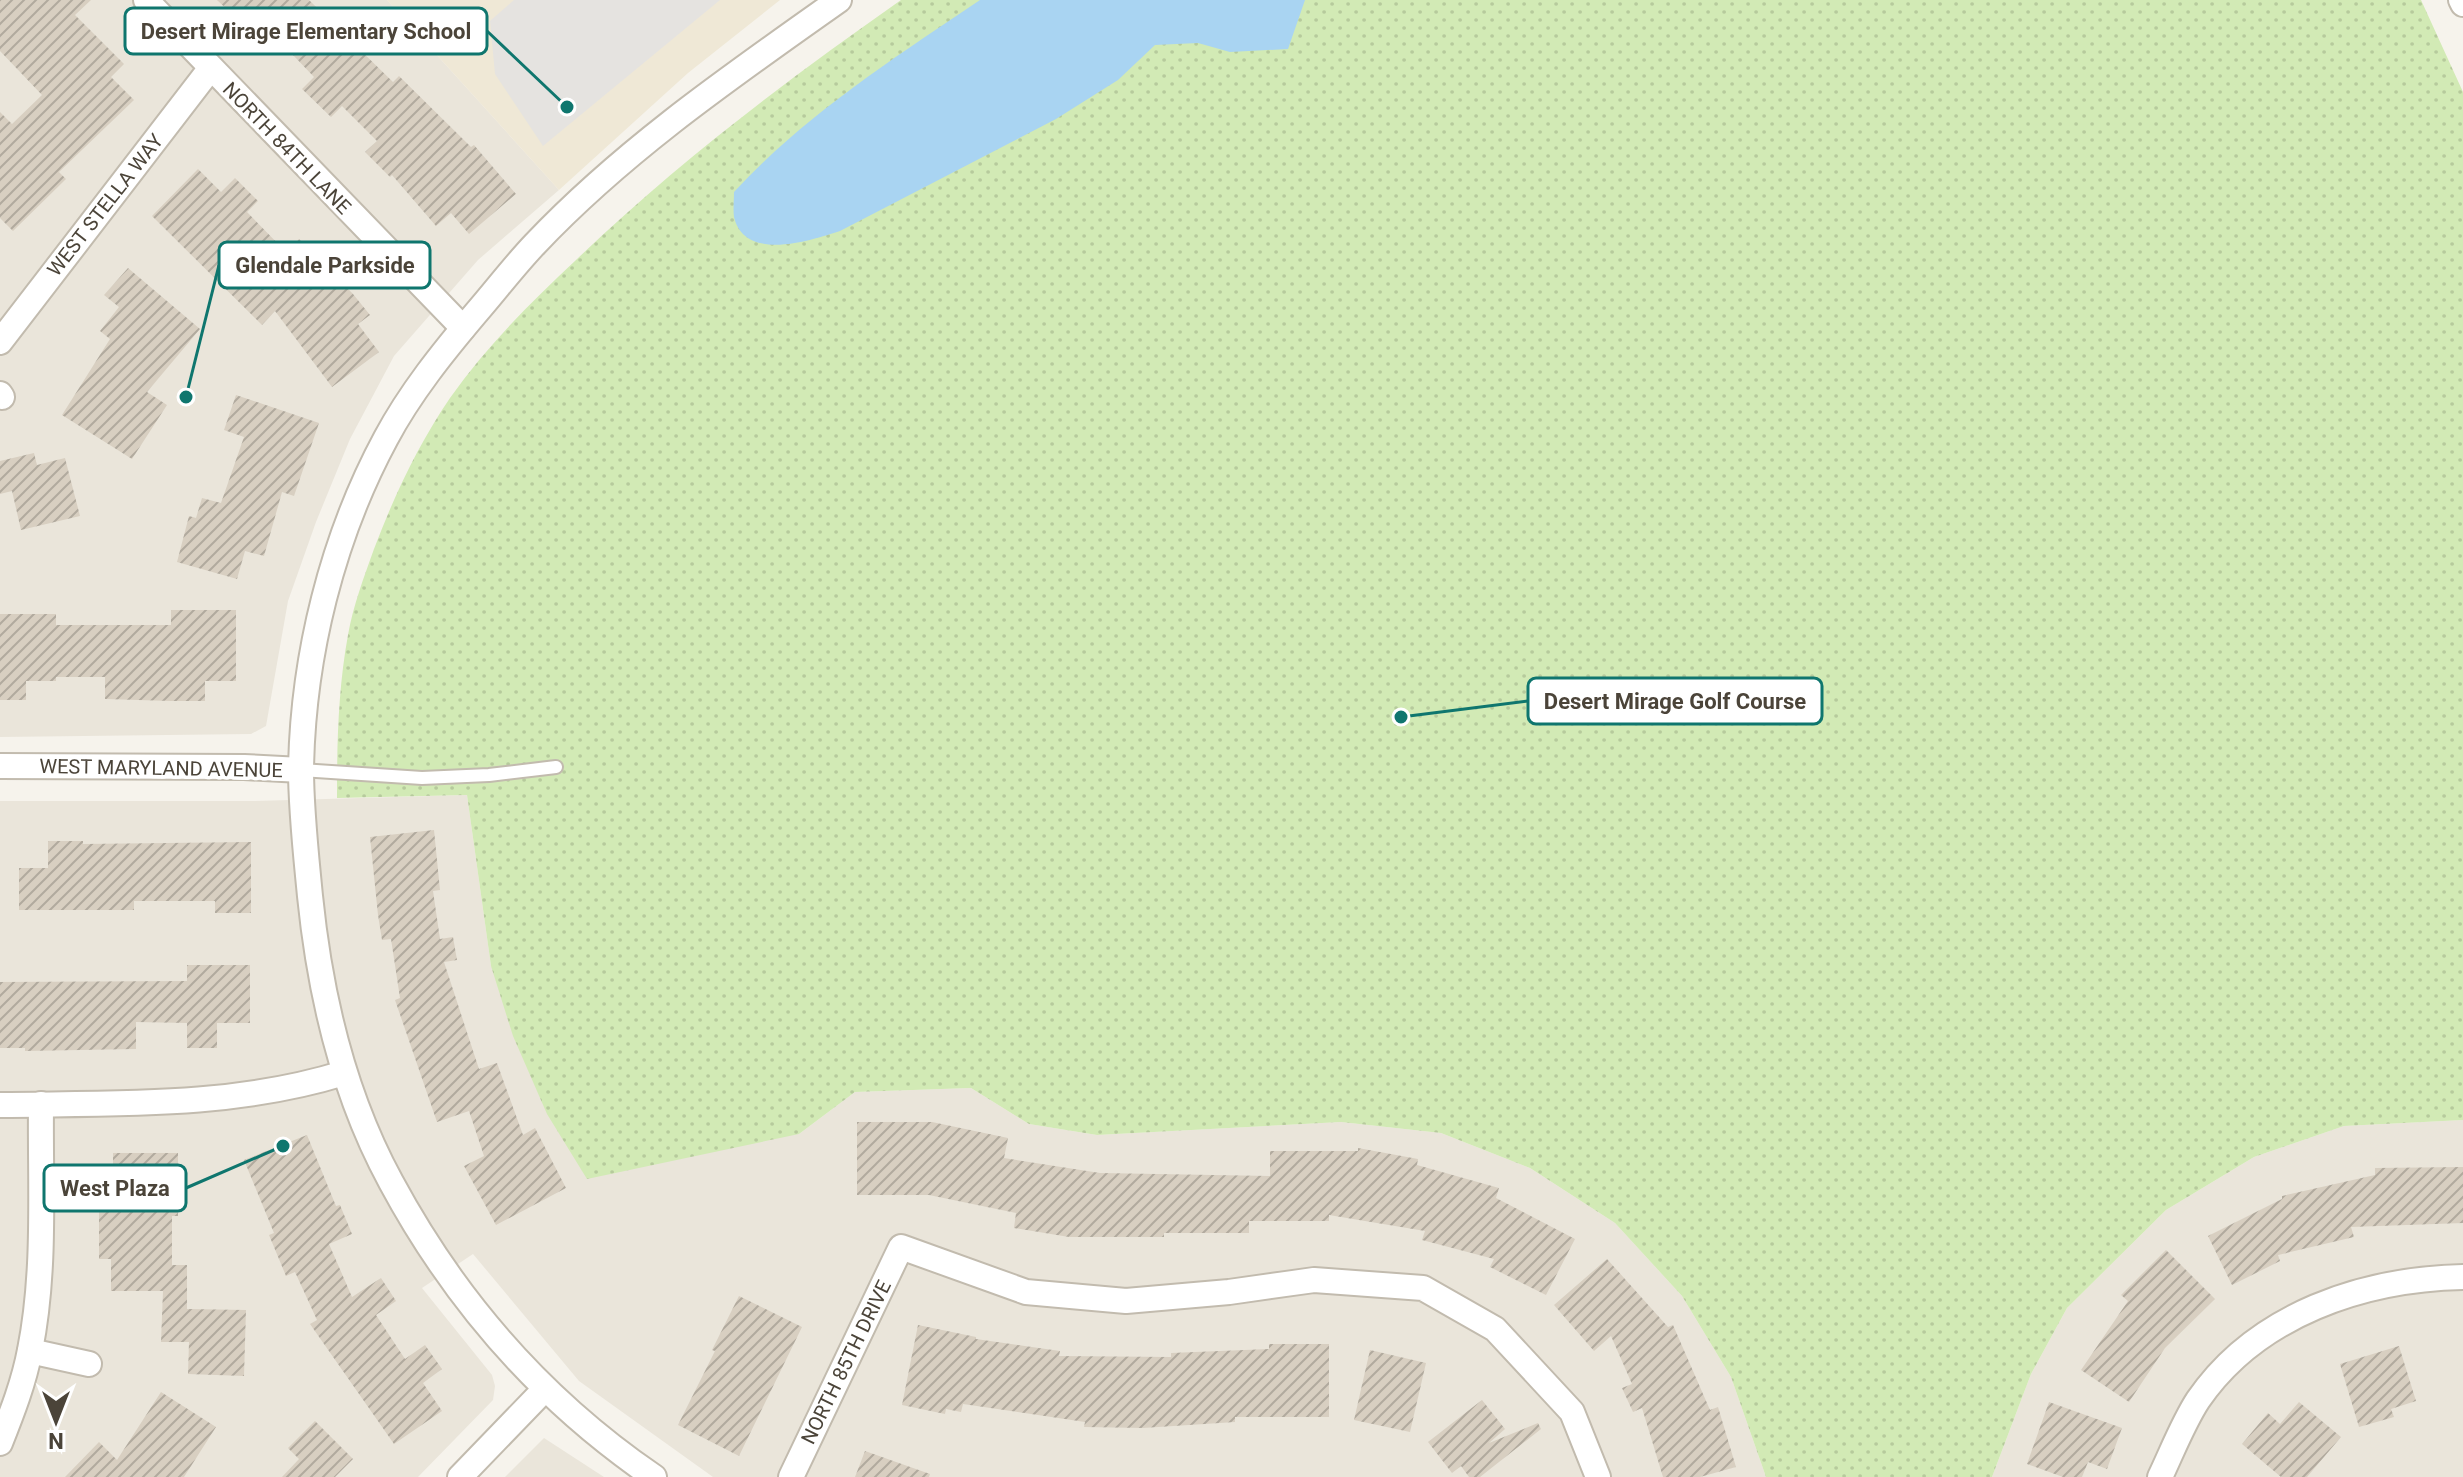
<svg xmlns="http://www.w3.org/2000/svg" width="2463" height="1477" font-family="Roboto,sans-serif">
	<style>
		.residential { fill: #eae5da }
		.education { fill: #efe8d6 }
		.grass { fill: url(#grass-dots) }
		.parking { fill: #e5e3e0 }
		.water { fill: #a9d4f2 }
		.building { fill: url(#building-hatch) }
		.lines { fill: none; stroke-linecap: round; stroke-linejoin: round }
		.service-casing { stroke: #c2bbae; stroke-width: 16 }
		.minor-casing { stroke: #c2bbae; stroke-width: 28 }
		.service { stroke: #fff; stroke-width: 12 }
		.minor { stroke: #fff; stroke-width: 24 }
		.labels { text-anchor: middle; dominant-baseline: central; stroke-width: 7; stroke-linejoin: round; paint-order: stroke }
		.street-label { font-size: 20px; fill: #4b4439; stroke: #fff }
		.leader { fill: none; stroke: #0f766e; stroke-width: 3 }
		.callout-dot { fill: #0f766e; stroke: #fff; stroke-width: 3 }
		.callout { fill: #fff; stroke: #0f766e; stroke-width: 3 }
		.callout-label { font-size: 22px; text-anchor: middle; font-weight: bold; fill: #4b4439 }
	</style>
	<defs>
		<pattern id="grass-dots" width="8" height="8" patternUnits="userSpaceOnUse" patternTransform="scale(2)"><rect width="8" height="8" fill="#d2eab5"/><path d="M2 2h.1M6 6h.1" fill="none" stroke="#b6ca9c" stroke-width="1.8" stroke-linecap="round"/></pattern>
		<pattern id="building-hatch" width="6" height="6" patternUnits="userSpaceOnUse" patternTransform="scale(2)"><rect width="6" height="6" fill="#d8cfc1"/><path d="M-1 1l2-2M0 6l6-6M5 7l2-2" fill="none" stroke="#b1aa9e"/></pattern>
	</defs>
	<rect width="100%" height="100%" fill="#f6f3ec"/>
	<!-- residential -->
	<g class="residential">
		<polygon points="0,0 387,0 559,190 478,260 394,356 350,439 316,522 288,601 266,726 251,734 0,737"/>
		<polygon points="467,795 491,966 799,1134 855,1092 971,1088 1029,1124 1097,1135 1341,1122 1441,1133 1530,1168 1615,1223 1682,1296 1731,1377 1766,1477 713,1477 579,1381 473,1254 422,1288 492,1375 495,1386 493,1400 418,1477 0,1477 0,801 255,801"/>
		<polygon points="2463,1120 2463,1477 1992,1477 2031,1374 2067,1308 2166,1210 2254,1157 2344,1126"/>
		<polygon points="544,1438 604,1477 505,1477"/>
	</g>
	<!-- education -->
	<polygon class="education" points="387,0 780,0 688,73 559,190"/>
	<!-- grass -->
	<path class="grass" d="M901,0H2421L2463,92V1120L2344,1126L2254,1157L2166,1210L2067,1308L2031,1374L1992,1477H1766L1731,1377L1682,1296L1615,1223L1530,1168L1441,1133L1341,1122L1097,1135L1029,1124L971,1088L855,1092L799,1134L587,1179L547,1114L513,1036L491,966L467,795L337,798C337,744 338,689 348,635C353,606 364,577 374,549C394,496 418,445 450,398C486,347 530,303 576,260C677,163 787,80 901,0Z"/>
	<!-- parking -->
	<polygon class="parking" points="514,0 720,0 543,146 495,74 490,21"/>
	<!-- water -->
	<path class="water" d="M980,0H1305L1288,49L1230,52L1198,43L1155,45L1118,80L1056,119L840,231C812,240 745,263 734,217C733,210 734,200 734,192C805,115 894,58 980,0Z"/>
	<!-- building -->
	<g class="building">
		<polygon points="0,0 91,0 75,15 124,64 111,77 134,100 59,172 66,179 13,231 0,218 0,112 12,124 42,95 0,51"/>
		<polygon points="217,0 309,0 393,82 399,76 471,147 474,145 516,194 469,234 451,213 436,226 392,175 390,177 365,152 377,141 342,106 331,117 302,89 314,77 293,55 295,52 264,22 253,34"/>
		<polygon points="198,169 221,192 235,178 258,201 247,212 286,252 299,239 353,294 370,315 358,324 379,352 332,387 275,311 262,325 152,216"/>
		<polygon points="128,268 200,329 147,392 167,405 132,459 62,415 110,339 100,331 119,307 104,295"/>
		<polygon points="236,395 319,423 294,496 282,492 264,556 245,551 237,579 177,562 189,516 196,518 202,498 221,503 244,437 224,430"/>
		<polygon points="34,453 37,465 65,458 80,516 21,530 12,491 0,494 0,461"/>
		<polygon points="171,610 236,610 236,681 205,681 205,701 171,701 105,699 105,677 56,677 56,681 26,681 26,700 0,700 0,614 56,614 56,625 171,625"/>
		<polygon points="434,830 440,890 433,891 440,939 453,937 457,960 444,962 479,1069 497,1063 523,1135 535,1128 566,1188 496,1225 464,1166 484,1156 469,1111 437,1122 395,1000 400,998 391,939 382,940 378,915 370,837"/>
		<polygon points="48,841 83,841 83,844 251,842 251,913 215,913 215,901 134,901 134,910 19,910 19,868 48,868"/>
		<polygon points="187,965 250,965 250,1023 217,1023 217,1048 187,1048 187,1023 136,1022 136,1049 25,1051 25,1048 0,1048 0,982 187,981"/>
		<polygon points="857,1122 932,1122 1008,1138 1004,1158 1100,1173 1270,1176 1270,1151 1358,1151 1358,1148 1418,1159 1417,1165 1499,1188 1496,1198 1575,1239 1546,1295 1490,1267 1494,1259 1422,1240 1425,1231 1329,1215 1329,1221 1249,1221 1249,1233 1164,1233 1164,1237 1069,1237 1014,1228 1016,1213 929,1195 857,1195"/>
		<polygon points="307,1135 336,1206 340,1205 352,1234 329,1244 352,1297 381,1278 396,1301 376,1315 405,1359 425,1345 442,1369 423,1383 442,1411 394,1444 310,1324 317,1320 295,1272 286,1276 269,1235 274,1233 244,1160"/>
		<polygon points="113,1153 178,1153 178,1216 172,1216 172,1265 187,1265 187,1309 246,1310 244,1376 188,1374 189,1342 161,1342 163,1291 111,1291 111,1259 99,1259 99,1190 113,1190"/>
		<polygon points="2463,1167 2463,1223 2351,1227 2354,1237 2278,1255 2280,1261 2232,1285 2208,1236 2282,1199 2282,1196 2375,1175 2375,1168"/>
		<polygon points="2166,1250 2215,1299 2165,1348 2129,1402 2081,1370 2128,1301 2121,1295"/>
		<polygon points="1607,1259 1668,1327 1673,1325 1710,1410 1718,1407 1736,1467 1700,1477 1663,1477 1642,1408 1633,1412 1622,1388 1632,1384 1611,1336 1594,1351 1554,1305"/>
		<polygon points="739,1296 802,1327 739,1456 678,1425 715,1351 712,1350"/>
		<polygon points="918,1325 976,1337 976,1339 1060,1351 1059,1356 1171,1357 1171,1353 1269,1349 1269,1344 1329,1344 1329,1417 1235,1417 1235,1422 1143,1428 1084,1427 1085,1422 963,1404 961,1412 946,1409 945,1414 902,1405"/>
		<polygon points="2399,1346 2416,1401 2391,1409 2394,1417 2359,1427 2340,1364"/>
		<polygon points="1370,1350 1426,1363 1410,1432 1354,1420"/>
		<polygon points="161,1392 216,1427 184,1477 65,1477 99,1442 117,1460"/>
		<polygon points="1482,1400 1505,1429 1489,1443 1538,1423 1541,1429 1480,1477 1469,1477 1461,1466 1452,1473 1428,1442"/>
		<polygon points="2049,1402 2122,1428 2107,1469 2088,1462 2082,1477 2063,1477 2027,1464"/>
		<polygon points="2299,1402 2341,1437 2307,1477 2281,1477 2242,1444 2268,1413 2280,1424"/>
		<polygon points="315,1421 353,1459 335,1477 282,1477 299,1459 288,1448"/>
		<polygon points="865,1451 930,1474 929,1477 855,1477"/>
	</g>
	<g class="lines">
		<defs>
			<polyline id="service" points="301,770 422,778 489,775 556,767"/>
			<g id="minor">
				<polyline points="146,0 463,328"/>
				<polyline points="2461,0 2463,4"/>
				<polyline points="0,342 210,69"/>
				<polyline points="0,394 2,397"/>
				<polyline points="0,766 244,767 301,770"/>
				<path d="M0,1105C116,1103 231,1108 344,1073"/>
				<polyline points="30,1351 89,1364"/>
				<path d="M0,1443C12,1413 24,1382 30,1350C46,1270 40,1185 41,1104"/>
				<polyline points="460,1477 544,1390"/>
				<path d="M654,1477C543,1401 455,1301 391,1182C343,1094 320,995 310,896C306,854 301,811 301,769C303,656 332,538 386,438C410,393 443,352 476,313C496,290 514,266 535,244C624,150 733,75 839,0"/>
				<polyline points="791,1477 901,1247 1026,1292 1126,1301 1229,1292 1314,1280 1423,1288 1495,1329 1572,1412 1598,1477"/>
				<path d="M2160,1477C2172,1452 2183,1423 2198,1400C2257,1314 2364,1279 2463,1277"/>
			</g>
		</defs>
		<!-- service casing -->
		<use href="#service" class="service-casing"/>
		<!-- minor casing -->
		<use href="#minor" class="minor-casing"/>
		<!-- service -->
		<use href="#service" class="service"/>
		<!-- minor -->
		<use href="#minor" class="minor"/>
	</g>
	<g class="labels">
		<!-- street labels -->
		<g class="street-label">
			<text transform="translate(287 148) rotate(46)">NORTH 84TH LANE</text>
			<text transform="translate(105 205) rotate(-52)">WEST STELLA WAY</text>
			<text transform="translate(161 768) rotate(1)">WEST MARYLAND AVENUE</text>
			<text transform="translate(846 1362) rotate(-64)">NORTH 85TH DRIVE</text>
		</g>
	</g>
	<!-- callouts -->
	<path class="leader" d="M567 107L487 31M186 397L219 265M1401 717L1528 701M283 1146L186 1188"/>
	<g class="callout-dot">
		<circle cx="567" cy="107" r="8"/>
		<circle cx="186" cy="397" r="8"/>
		<circle cx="1401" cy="717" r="8"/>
		<circle cx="283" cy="1146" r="8"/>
	</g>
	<g class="callout">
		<rect x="125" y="8" width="362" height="46" rx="8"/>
		<rect x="219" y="242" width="211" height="46" rx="8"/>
		<rect x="1528" y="678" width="294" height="46" rx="8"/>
		<rect x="44" y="1165" width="142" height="46" rx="8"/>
	</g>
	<g class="callout-label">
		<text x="306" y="39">Desert Mirage Elementary School</text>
		<text x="325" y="273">Glendale Parkside</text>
		<text x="1675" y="709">Desert Mirage Golf Course</text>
		<text x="115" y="1196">West Plaza</text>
	</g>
	<!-- north arrow -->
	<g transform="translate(56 1421) rotate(180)" stroke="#ffffff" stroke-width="6" paint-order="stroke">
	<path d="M0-6L14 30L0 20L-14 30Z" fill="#4b4439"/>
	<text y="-12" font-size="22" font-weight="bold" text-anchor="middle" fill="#4b4439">N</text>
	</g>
</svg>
